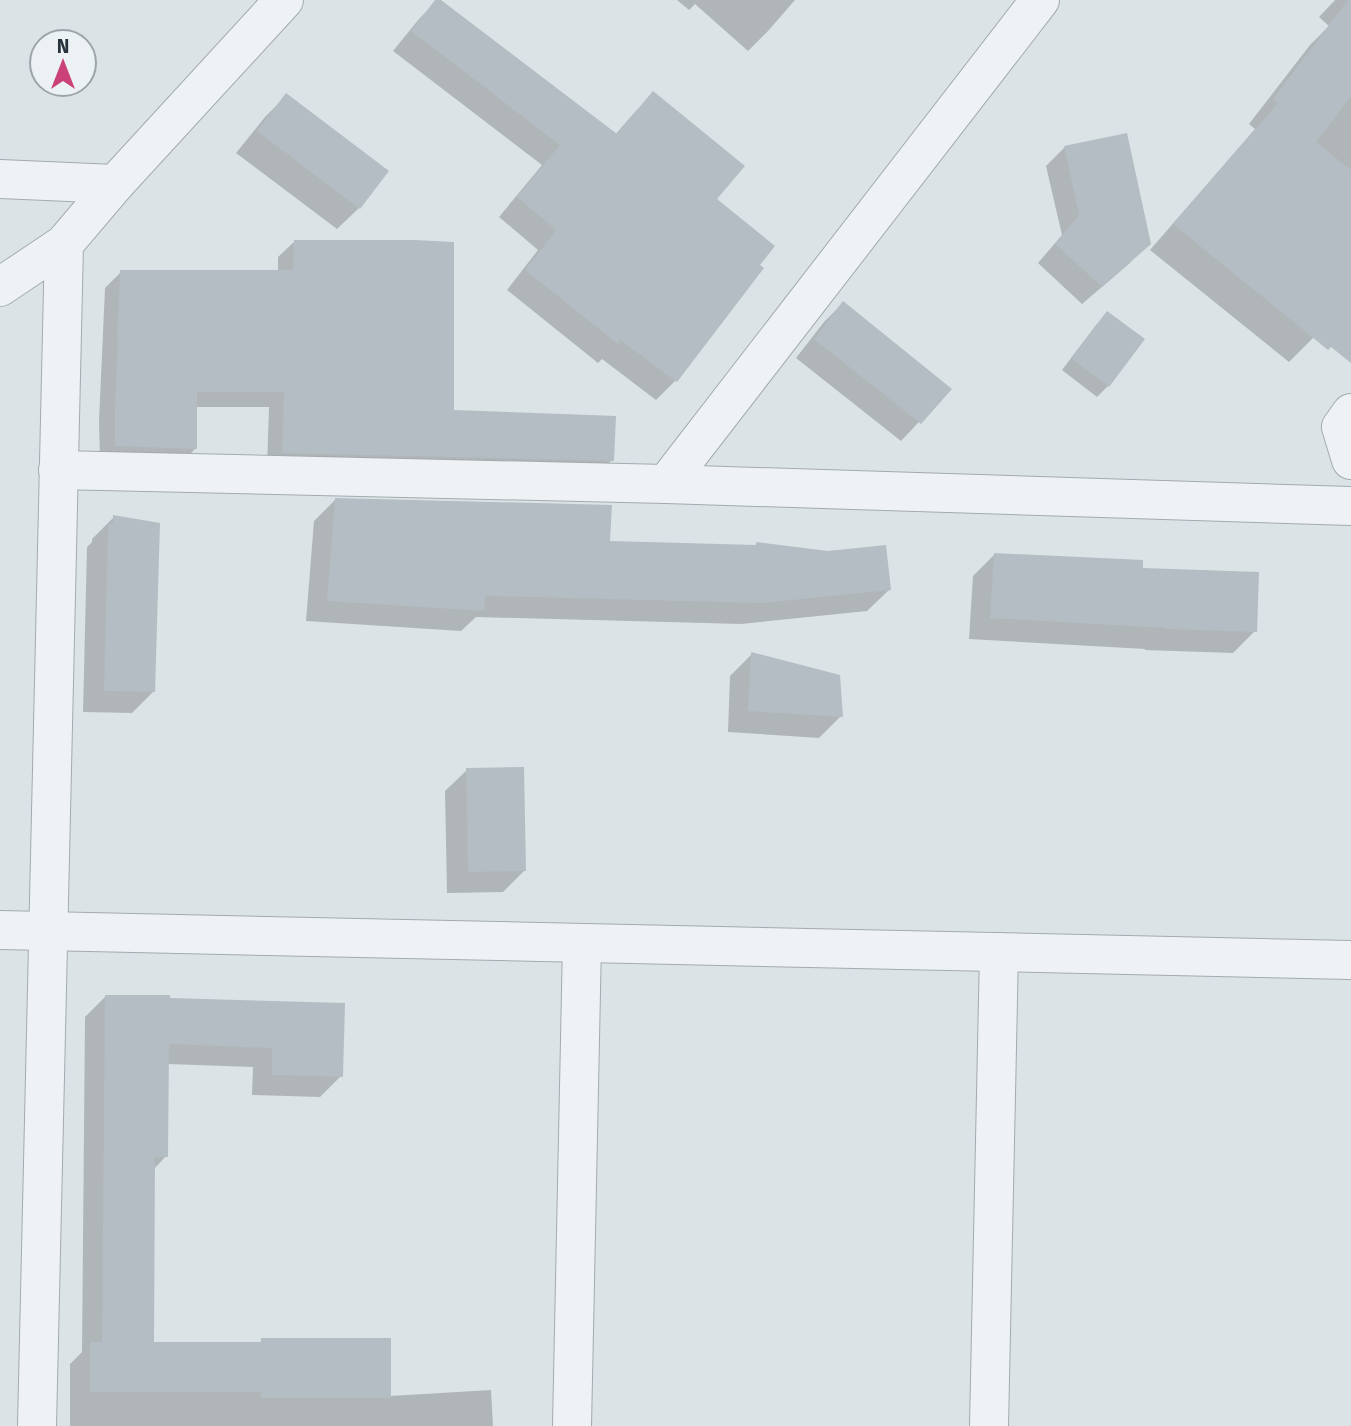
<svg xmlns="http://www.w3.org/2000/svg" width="1351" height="1426" font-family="'Fira Sans',sans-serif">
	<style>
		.shadow { fill: #0003 }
		.building { fill: #b4bdc3 }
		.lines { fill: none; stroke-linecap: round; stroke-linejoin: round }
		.minor-casing { stroke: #a2abb0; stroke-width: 40 }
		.tertiary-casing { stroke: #a2abb0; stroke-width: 40 }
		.minor { stroke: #eff2f5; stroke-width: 38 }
		.tertiary { stroke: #eff2f5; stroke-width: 38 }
	</style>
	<rect width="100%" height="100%" fill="#dce3e6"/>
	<!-- shadow -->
	<g class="shadow">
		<polygon points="438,0 615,135 634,113 653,94 675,381 656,400 602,359 598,363 507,290 538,250 499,217 542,165 393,51 419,19"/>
		<polygon points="677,0 795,0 768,31 748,51 695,4 689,10"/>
		<polygon points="1335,0 1351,0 1351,290 1313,338 1289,362 1150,250 1255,129 1249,124 1310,45 1329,26 1319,17"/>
		<polygon points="286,96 359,208 337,229 236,153 265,117"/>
		<polygon points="1065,147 1131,262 1082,304 1038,263 1062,235 1046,166"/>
		<polygon points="294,242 452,412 612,460 596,476 267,468 269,407 195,407 195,449 179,465 100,461 99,421 105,288 121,272 278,272 278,257"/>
		<polygon points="843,303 950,389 901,441 796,358 824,322"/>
		<polygon points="1108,314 1143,340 1108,386 1097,397 1062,370 1097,324"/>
		<polygon points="335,500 609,542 754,547 756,544 889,590 867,611 741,624 476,617 461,631 306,621 314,521"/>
		<polygon points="114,517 154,691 132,713 83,712 87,547 92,542 92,539"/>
		<polygon points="995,554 1141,569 1255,631 1233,653 1145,650 1145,649 969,639 973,576"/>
		<polygon points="752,654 841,716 819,738 728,732 730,676"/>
		<polygon points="467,770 524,871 503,892 447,893 445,791"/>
		<polygon points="105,997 168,1000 341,1076 320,1097 252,1095 253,1067 167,1064 166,1156 154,1169 152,1344 258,1344 262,1340 390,1396 491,1390 493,1426 70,1426 70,1364 82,1352 85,1017"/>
	</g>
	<!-- building -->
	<g class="building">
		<polygon points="435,0 441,0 617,134 653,91 745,166 717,199 775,246 760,265 764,268 677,382 619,339 619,345 525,270 556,230 517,197 560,145 411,31"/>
		<polygon points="1348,0 1351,0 1351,96 1316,142 1351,170 1351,363 1331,347 1328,350 1173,224 1278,103 1273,99"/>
		<polygon points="286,93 389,171 360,209 257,131"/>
		<polygon points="1127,133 1151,244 1102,287 1055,244 1079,215 1064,146"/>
		<polygon points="294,240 415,240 454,242 454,410 616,416 614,461 282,453 284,392 197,392 197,449 115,446 115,404 118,340 117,340 120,270 293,270"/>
		<polygon points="843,301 952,389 921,424 814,339"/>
		<polygon points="1107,311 1145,339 1109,387 1071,358"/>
		<polygon points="335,498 612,505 610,541 756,545 756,542 828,551 886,545 891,590 763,603 485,596 484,611 327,601"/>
		<polygon points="113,515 160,523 155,692 104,691 108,524 113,524"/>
		<polygon points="994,553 1143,560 1143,568 1259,572 1257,632 1166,629 1166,628 990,618"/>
		<polygon points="751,652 840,675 843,717 748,711"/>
		<polygon points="524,767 526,871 468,872 466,768"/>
		<polygon points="105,995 170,995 170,998 345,1003 343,1077 272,1075 272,1048 169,1044 168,1157 155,1157 154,1342 261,1342 261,1338 391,1338 391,1398 261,1398 261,1392 90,1392 90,1342 102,1342"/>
	</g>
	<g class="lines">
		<defs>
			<g id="minor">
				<polyline points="0,179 115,184"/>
				<polyline points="0,287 64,244"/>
				<polyline points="1351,413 1341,427 1351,460"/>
				<polyline points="58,470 666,484 1351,506"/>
				<polyline points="666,484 1040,0"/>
				<polyline points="0,930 1351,960"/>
				<polyline points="572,1426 582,943"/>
				<polyline points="989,1426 999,952"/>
			</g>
			<polyline id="tertiary" points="37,1426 64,244 115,184 284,0"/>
		</defs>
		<!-- minor casing -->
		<use href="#minor" class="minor-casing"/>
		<!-- tertiary casing -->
		<use href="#tertiary" class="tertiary-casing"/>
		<!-- minor -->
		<use href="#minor" class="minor"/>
		<!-- tertiary -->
		<use href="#tertiary" class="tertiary"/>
	</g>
	<!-- north arrow -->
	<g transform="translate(63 63)"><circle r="33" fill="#ecf1f4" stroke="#9da5aa" stroke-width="2"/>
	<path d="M0-5L12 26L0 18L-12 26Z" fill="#ca4277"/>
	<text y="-10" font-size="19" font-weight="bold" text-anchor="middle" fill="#26333c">N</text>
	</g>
</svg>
